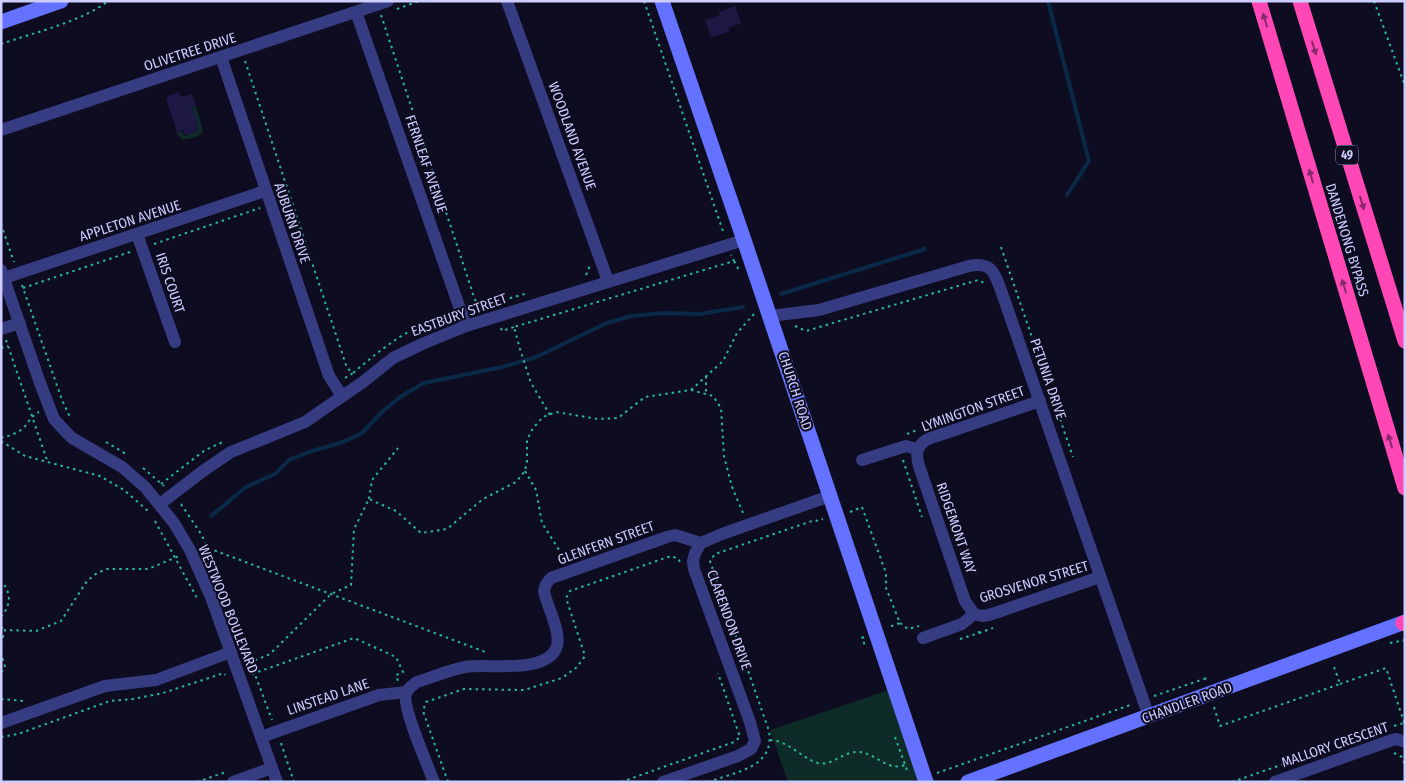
<svg xmlns="http://www.w3.org/2000/svg" width="1406" height="783" font-family="'Fira Sans Condensed',sans-serif">
	<style>
		.green { fill: #0f2b27 }
		.lines { fill: none; stroke-linecap: round; stroke-linejoin: round }
		.stream { stroke: #0a2947; stroke-width: 4 }
		.building { fill: #1c1843 }
		.path { stroke: #2ab69d; stroke-width: 2; stroke-dasharray: 2.5 4; stroke-linecap: butt }
		.street { stroke: #363c82; stroke-width: 12 }
		.secondary { stroke: #6472ff; stroke-width: 15 }
		.highway { stroke: #ff48b5; stroke-width: 15 }
		.oneway { fill: #862a6b }
		.labels { text-anchor: middle; dominant-baseline: central; stroke-width: 4; stroke-linejoin: round; paint-order: stroke }
		.shield { fill: #0e0c21; stroke: #9493bc; stroke-width: 1 }
		.shield-label { font-size: 12px; font-weight: bold; fill: #cdcdff }
		.street-label { font-size: 14px; fill: #cdcdff; stroke: #0e0c21 }
	</style>
	<rect width="100%" height="100%" fill="#0e0c21"/>
	<!-- green -->
	<g class="green">
		<path d="M196,106L203,131C199,139 189,138 183,140L176,133L182,131L184,136L198,131L192,107Z"/>
		<polygon points="892,689 921,777 908,782 788,782 770,730"/>
	</g>
	<g class="lines">
		<!-- stream -->
		<g class="stream">
			<polyline points="1048,1 1089,161 1067,195"/>
			<polyline points="781,294 925,249"/>
			<polyline points="211,516 246,487 275,474 289,460 309,452 343,442 362,433 382,412 400,397 424,383 502,367 536,357 607,323 631,316 665,313 700,314 743,307"/>
		</g>
	</g>
	<!-- building -->
	<g class="building">
		<polygon points="735,6 741,23 728,28 730,31 711,38 705,20 720,15 719,12"/>
		<polygon points="179,92 181,97 192,94 196,106 192,107 198,125 196,126 198,131 185,135 183,130 177,132 166,99 168,98 168,96"/>
	</g>
	<g class="lines">
		<!-- path -->
		<g class="path">
			<polyline points="644,1 724,234"/>
			<polyline points="1374,1 1405,86"/>
			<polyline points="397,9 419,1"/>
			<polyline points="381,15 475,300 483,306 528,293"/>
			<path d="M1,44C33,33 83,21 108,1"/>
			<path d="M245,61L347,368L353,373C382,349 409,325 448,317L449,314"/>
			<polyline points="1,224 14,262"/>
			<polyline points="154,244 260,208"/>
			<polyline points="1001,247 1073,457"/>
			<polyline points="734,261 740,272"/>
			<polyline points="586,275 589,268 589,266"/>
			<polyline points="22,285 62,400 70,417"/>
			<polyline points="23,288 130,252"/>
			<polyline points="795,326 806,331 978,280 984,283"/>
			<polyline points="501,328 502,331 514,327"/>
			<polyline points="6,340 48,463"/>
			<polyline points="1,348 8,346"/>
			<polyline points="706,376 706,394"/>
			<polyline points="345,378 353,373"/>
			<polyline points="691,390 723,361 737,333 754,314"/>
			<polyline points="550,415 531,383 520,349 514,327 734,261 731,255"/>
			<polyline points="907,434 917,430"/>
			<path d="M1,438C8,436 15,434 21,430C29,424 29,417 39,412"/>
			<polyline points="1,441 25,456 100,476 124,490 148,511"/>
			<polyline points="106,442 126,454"/>
			<polyline points="903,460 922,517"/>
			<polyline points="143,468 164,486"/>
			<polyline points="525,471 536,490 542,523 566,561"/>
			<polyline points="161,484 205,450 223,442"/>
			<polyline points="369,499 372,480 398,448"/>
			<polyline points="181,504 201,534 208,548 272,720"/>
			<polyline points="850,512 862,507 886,573 886,588 900,623 889,627"/>
			<polyline points="155,521 197,598"/>
			<polyline points="202,549 208,548 488,653"/>
			<polyline points="1067,574 1084,568"/>
			<path d="M1,617C10,606 12,595 3,583"/>
			<polyline points="900,623 908,629 919,626"/>
			<polyline points="1,627 5,630"/>
			<polyline points="979,633 993,628"/>
			<polyline points="864,637 862,638 866,648"/>
			<polyline points="960,639 979,633 978,628"/>
			<polyline points="1390,643 1405,640"/>
			<polyline points="1,644 5,630 36,631 61,621 87,581 97,573 107,569 148,569 179,556"/>
			<polyline points="1,652 5,667 1,673"/>
			<polyline points="249,663 270,654 331,594 351,585 354,529 369,499 396,511 421,533 447,529 483,499 516,482 525,471 527,461 527,440 533,428 543,417 556,412 598,419 618,418 645,397 691,390 713,396 721,408 724,456 732,487 743,513"/>
			<polyline points="252,674 354,638 396,657 403,672 396,675 398,681"/>
			<polyline points="1204,679 1210,677"/>
			<polyline points="1340,684 1386,668 1405,725"/>
			<polyline points="1154,696 1204,679"/>
			<polyline points="1,699 24,701"/>
			<polyline points="1214,707 1220,726 1340,684 1333,664"/>
			<polyline points="1394,726 1404,723"/>
			<polyline points="1,737 18,734 110,701 133,699 163,693 224,673 225,675"/>
			<polyline points="895,737 907,770"/>
			<path d="M770,740C789,741 801,758 818,763C832,766 842,753 855,752C874,750 885,772 905,765"/>
			<polyline points="281,743 294,782"/>
			<polyline points="1394,753 1402,757 1405,765"/>
			<polyline points="937,773 1133,704"/>
			<polyline points="197,782 226,772"/>
			<polyline points="448,782 423,711 426,702 464,689 524,690 562,678 577,667 585,656 566,598 570,591 671,556 679,559 680,565"/>
			<polyline points="621,782 734,742 740,737 718,673"/>
			<path d="M708,782C735,772 775,768 769,731L710,561L715,554L815,520L818,521L823,519"/>
			<polyline points="1232,782 1324,750"/>
		</g>
		<!-- street -->
		<g class="street">
			<polyline points="507,1 608,281"/>
			<polyline points="356,12 466,326"/>
			<polyline points="221,57 329,376 342,396"/>
			<polyline points="1,130 388,1"/>
			<polyline points="137,234 175,342"/>
			<polyline points="1,270 40,383 54,419 65,431 72,438 122,467 145,487 174,523 190,550 211,597 277,782"/>
			<polyline points="4,278 265,191"/>
			<path d="M770,316L819,310L969,266C994,261 995,275 1003,296L1149,717"/>
			<polyline points="1,329 20,323"/>
			<polyline points="862,460 906,446 917,449"/>
			<polyline points="160,504 203,471 231,452 305,422 363,382 393,358 422,344 466,326 744,240"/>
			<path d="M974,614L965,601L919,466C915,453 917,445 928,439L1040,401"/>
			<polyline points="974,614 982,616 989,615 1100,577"/>
			<polyline points="923,638 962,624 974,614"/>
			<polyline points="1,723 105,686 156,680 231,652"/>
			<polyline points="261,737 379,695 407,692"/>
			<polyline points="233,782 272,768"/>
			<path d="M434,782C428,766 401,705 406,693C408,688 413,685 417,682C433,677 449,670 465,667C487,663 548,675 557,646C561,631 547,607 544,591L546,584L551,578L667,537L675,535L701,543"/>
			<polyline points="663,782 738,756 751,749 755,741 750,722 694,569 693,561 695,553 701,543 722,534 830,496"/>
			<polyline points="1275,782 1392,740 1397,739 1405,742"/>
		</g>
		<!-- secondary -->
		<g class="secondary">
			<polyline points="662,1 744,240 926,782"/>
			<polyline points="1,22 61,1"/>
			<polyline points="968,782 1405,622"/>
		</g>
		<!-- highway -->
		<g class="highway">
			<polyline points="1259,1 1405,488"/>
			<polyline points="1300,1 1405,341"/>
			<polyline points="1403,623 1405,624"/>
		</g>
	</g>
	<!-- one-way arrows -->
	<defs><path id="oneway-solid" d="M-6-.8H1V-3.2L6.5 0L1 3.2V.8H-6Z" transform="scale(1.25)"/></defs>
	<g class="oneway">
		<use href="#oneway-solid" transform="translate(1265 20) rotate(-107)"/>
		<use href="#oneway-solid" transform="translate(1314 48) rotate(73)"/>
		<use href="#oneway-solid" transform="translate(1311 176) rotate(-106)"/>
		<use href="#oneway-solid" transform="translate(1362 203) rotate(73)"/>
		<use href="#oneway-solid" transform="translate(1344 286) rotate(-107)"/>
		<use href="#oneway-solid" transform="translate(1390 441) rotate(-107)"/>
	</g>
	<g class="labels">
		<!-- shield labels -->
		<rect class="shield" x="1336" y="145.5" width="22" height="19" rx="4"/>
		<g class="shield-label">
			<text x="1347" y="155">49</text>
		</g>
		<!-- street labels -->
		<g class="street-label">
			<text transform="translate(190 52) rotate(-18)">OLIVETREE DRIVE</text>
			<text transform="translate(572 136) rotate(70)">WOODLAND AVENUE</text>
			<text transform="translate(426 164) rotate(71)">FERNLEAF AVENUE</text>
			<text transform="translate(130 221) rotate(-18)">APPLETON AVENUE</text>
			<text transform="translate(292 223) rotate(71)">AUBURN DRIVE</text>
			<text transform="translate(1347 240) rotate(73)">DANDENONG BYPASS</text>
			<text transform="translate(170 283) rotate(71)">IRIS COURT</text>
			<text transform="translate(459 315) rotate(-20)">EASTBURY STREET</text>
			<text transform="translate(1048 379) rotate(71)">PETUNIA DRIVE</text>
			<text transform="translate(795 391) rotate(72)">CHURCH ROAD</text>
			<text transform="translate(973 409) rotate(-20)">LYMINGTON STREET</text>
			<text transform="translate(956 528) rotate(71)">RIDGEMONT WAY</text>
			<text transform="translate(606 543) rotate(-20)">GLENFERN STREET</text>
			<text transform="translate(1034 582) rotate(-17)">GROSVENOR STREET</text>
			<text transform="translate(228 609) rotate(68)">WESTWOOD BOULEVARD</text>
			<text transform="translate(729 620) rotate(70)">CLARENDON DRIVE</text>
			<text transform="translate(328 697) rotate(-19)">LINSTEAD LANE</text>
			<text transform="translate(1187 703) rotate(-20)">CHANDLER ROAD</text>
			<text transform="translate(1335 745) rotate(-19)">MALLORY CRESCENT</text>
		</g>
	</g>
	<!-- border -->
	<rect width="1406" height="783" fill="none" stroke="#cdcdff" stroke-width="5"/>
</svg>
